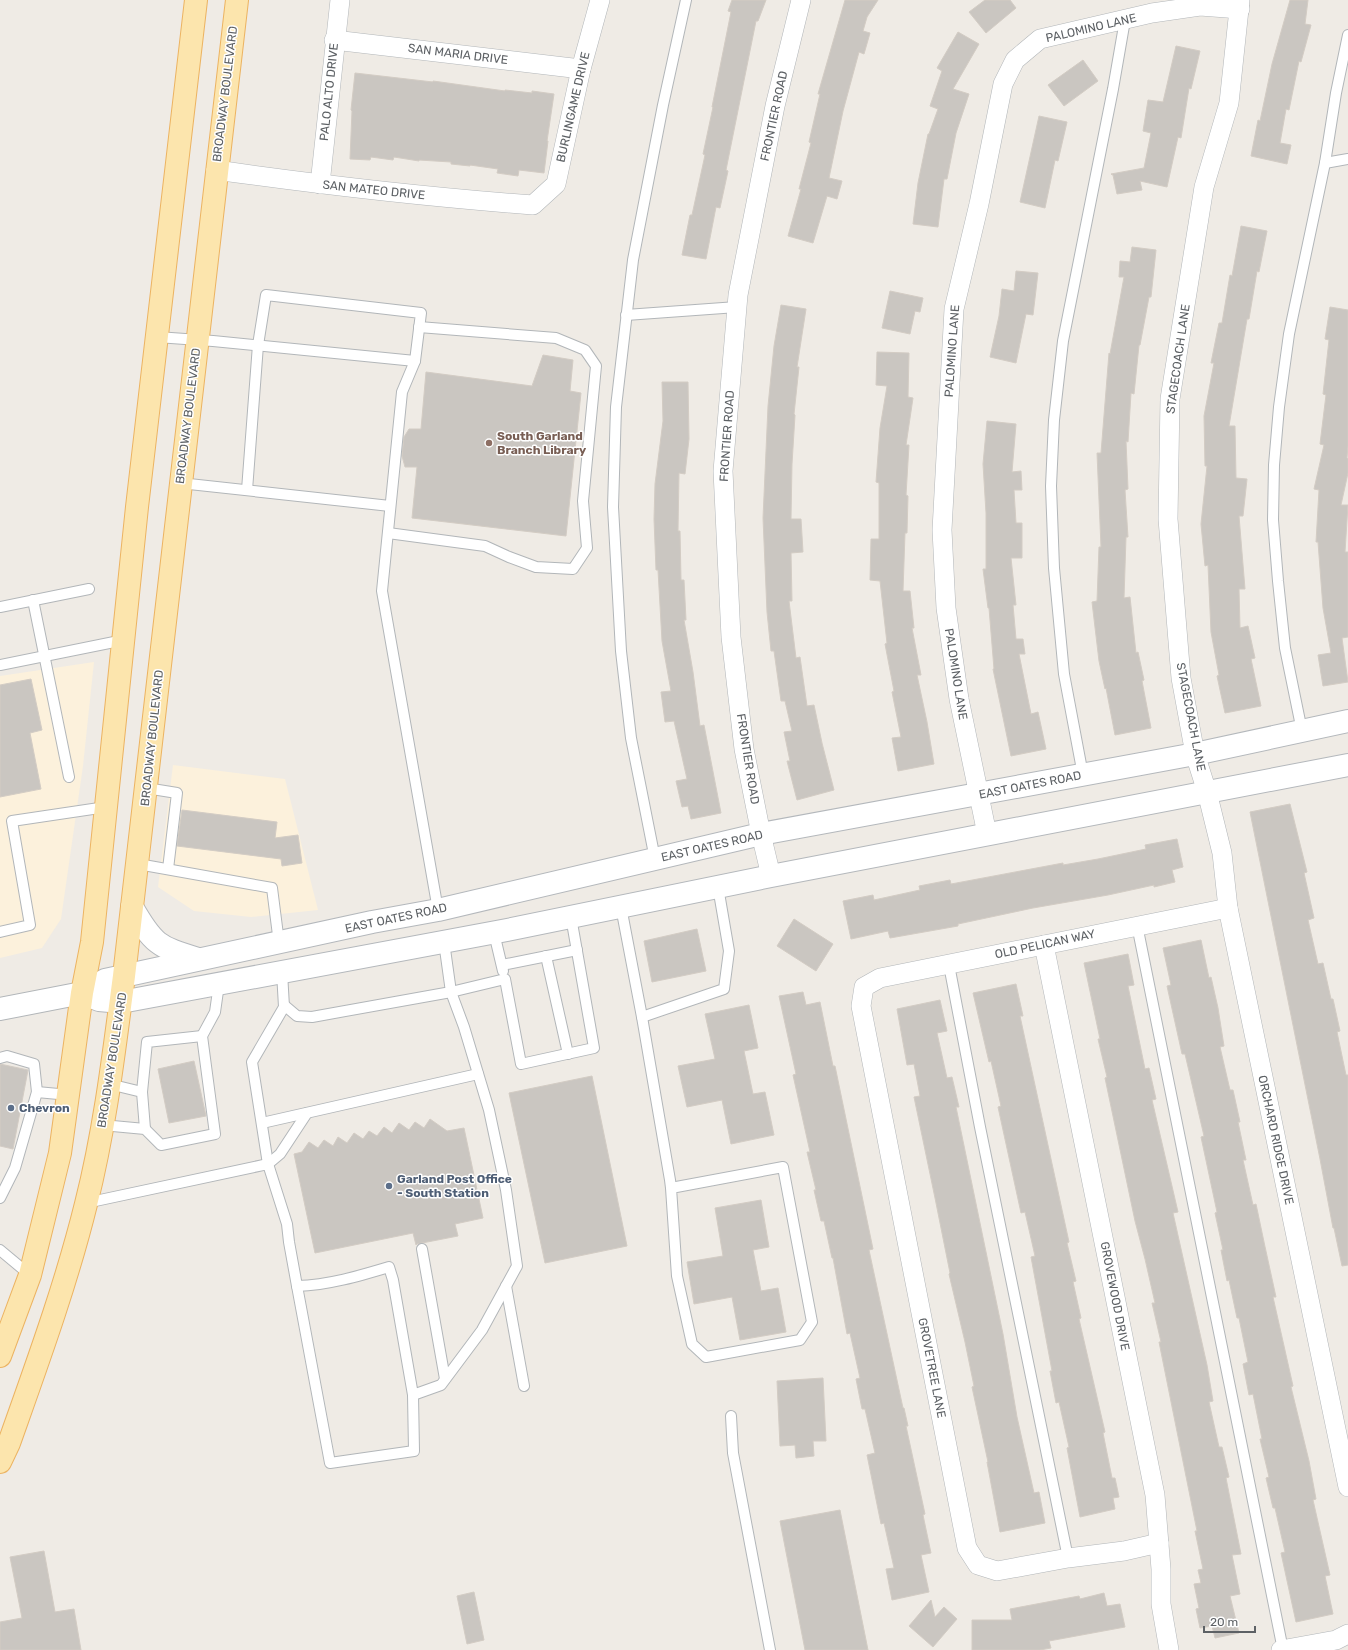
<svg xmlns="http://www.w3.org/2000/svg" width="1348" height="1650" font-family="Rubik,sans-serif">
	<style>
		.commercial { fill: #fcf1dc }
		.building { fill: #cac6c1; stroke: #d3ccc4 }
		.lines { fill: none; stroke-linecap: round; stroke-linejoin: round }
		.service-casing { stroke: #b2b6b9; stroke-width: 12 }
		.minor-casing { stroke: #b2b6b9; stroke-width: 20 }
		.tertiary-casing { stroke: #b2b6b9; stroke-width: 24 }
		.secondary-casing { stroke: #b4b8bc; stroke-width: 24 }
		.primary-casing { stroke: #ecb361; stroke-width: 24 }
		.service { stroke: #fff; stroke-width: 10 }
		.minor { stroke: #fff; stroke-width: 19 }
		.tertiary { stroke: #fff; stroke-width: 22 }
		.secondary { stroke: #fff; stroke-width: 22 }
		.primary { stroke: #fce5ad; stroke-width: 22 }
		.education-dot { fill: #8d6e63; stroke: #fff; stroke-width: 1.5 }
		.service-dot { fill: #5c6f8a; stroke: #fff; stroke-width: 1.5 }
		.labels { text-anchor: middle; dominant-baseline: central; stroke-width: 3; stroke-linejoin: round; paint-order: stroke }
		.street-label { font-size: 12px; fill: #5d6165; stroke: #fff }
		.education-label { font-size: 12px; font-weight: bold; fill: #785e54; stroke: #fff; text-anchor: start }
		.service-label { font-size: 12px; font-weight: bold; fill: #4e5e75; stroke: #fff; text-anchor: start }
	</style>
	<rect width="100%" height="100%" fill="#efebe5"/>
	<!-- commercial -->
	<g class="commercial">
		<polygon points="94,662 83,766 61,919 42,948 0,958 0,676"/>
		<polygon points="173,765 285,779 318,910 251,917 194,911 158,887"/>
	</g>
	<!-- building -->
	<g class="building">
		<polygon points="732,0 766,0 758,21 756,21 726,170 728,171 720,208 716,207 706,259 682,255 690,215 692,215 705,155 703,154 713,107 712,107 731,12 728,11"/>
		<polygon points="845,0 878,0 867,17 863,31 870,33 864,54 859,52 843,111 829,178 842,181 837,199 827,196 813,243 788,236 801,189 799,189 811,143 809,142 820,94 818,94"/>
		<polygon points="985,0 1010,0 1016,8 986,33 969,12"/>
		<polygon points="1290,0 1308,0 1305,24 1311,25 1301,62 1299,61 1289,110 1286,109 1280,143 1291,145 1287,164 1251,156 1258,120 1260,121 1272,64"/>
		<polygon points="958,32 979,44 953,89 969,94 956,133 947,179 944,179 938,227 913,224 918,183 928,134 929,134 938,109 930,106 942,71 937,68"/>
		<polygon points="1176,46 1200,51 1191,89 1189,88 1181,138 1178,137 1167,187 1140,181 1142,190 1117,194 1113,175 1111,174 1144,168 1151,133 1143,131 1148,100 1163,102"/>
		<polygon points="1083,60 1098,81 1064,106 1048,85"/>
		<polygon points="355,73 433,82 433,81 505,91 505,90 532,93 532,91 554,94 547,141 548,141 544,173 519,170 518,176 497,173 498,169 470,165 470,166 451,164 451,162 419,160 419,161 394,157 393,160 371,157 370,160 350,159 352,111 351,110"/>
		<polygon points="1039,116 1067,122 1058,161 1055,160 1045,208 1020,202"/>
		<polygon points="1241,226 1267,231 1259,272 1257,271 1249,319 1247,319 1229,426 1235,426 1236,478 1247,479 1243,516 1239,516 1245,589 1239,589 1240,628 1248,626 1255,658 1251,659 1261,706 1225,713 1217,676 1219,675 1211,632 1208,565 1205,566 1201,524 1207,466 1205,466 1204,416 1214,363 1211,363 1219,323 1222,323 1230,275 1232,276"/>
		<polygon points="1132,247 1156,250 1151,297 1149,297 1140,345 1139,345 1134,394 1131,393 1128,442 1126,441 1128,489 1125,490 1128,537 1126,537 1124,598 1130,597 1136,653 1138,652 1144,680 1142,681 1151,728 1115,735 1106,688 1105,689 1099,661 1092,602 1097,601 1099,547 1101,547 1097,453 1101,453 1109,353 1110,354 1124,277 1119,277 1120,261 1130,262"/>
		<polygon points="1016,271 1038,273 1033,315 1026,314 1016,363 990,357 999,316 1002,289 1014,291"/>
		<polygon points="890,291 923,298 920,312 915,311 910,334 882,328"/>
		<polygon points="781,305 806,309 797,367 799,367 794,414 795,415 792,464 791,519 801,519 803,552 791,553 792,601 789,601 796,658 800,657 807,706 814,705 822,743 834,790 797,800 787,761 790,761 784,732 792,731 785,701 781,701 774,651 771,651 767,612 763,518 768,406 774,346"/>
		<polygon points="1330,307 1348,310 1348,446 1347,458 1348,459 1348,473 1341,505 1348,505 1345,552 1348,552 1348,637 1342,638 1348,682 1323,686 1318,655 1331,653 1323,608 1318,542 1316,542 1319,490 1314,489 1324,445 1320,444 1326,395 1323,394 1329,340 1325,339"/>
		<polygon points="877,352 909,353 908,397 913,398 906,445 909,445 906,495 908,496 907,533 905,533 903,591 910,591 914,628 912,628 921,675 917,675 927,722 934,764 898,771 892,738 901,737 892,692 894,691 885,644 887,643 880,581 870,580 871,539 879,539 879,483 876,482 880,428 887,386 876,385"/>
		<polygon points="543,355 573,360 570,391 581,393 566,536 412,518 417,467 405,467 402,456 404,437 409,429 421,429 426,372 532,386"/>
		<polygon points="662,382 688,382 689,439 685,474 679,473 678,531 680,531 681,580 684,580 686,620 684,620 693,672 700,726 704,725 721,813 691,819 688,806 682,807 676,781 687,779 674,721 665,722 661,692 671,691 662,641 658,570 656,570 654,519 655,484 663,421"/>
		<polygon points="987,421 1016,424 1012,472 1021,471 1022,490 1014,490 1016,523 1022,523 1022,558 1011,558 1016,605 1013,605 1016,639 1023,639 1025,654 1019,654 1031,714 1038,712 1046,749 1011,756 993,669 994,669 989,608 988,608 983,569 986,569 986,513 983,464"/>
		<polygon points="31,679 42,730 30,733 41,789 0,797 0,685"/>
		<polygon points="1290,804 1307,872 1304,873 1314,918 1308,920 1318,964 1323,963 1331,999 1333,999 1340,1031 1337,1032 1346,1075 1348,1075 1348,1265 1342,1266 1334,1228 1333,1228 1320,1159 1250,812"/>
		<polygon points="182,810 277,822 275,838 298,835 302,863 282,866 281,859 177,846"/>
		<polygon points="1177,839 1183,867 1172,870 1175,882 1154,887 1154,885 1108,895 1033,908 958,924 958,926 890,938 888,931 851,939 843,901 873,895 874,900 920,890 919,886 950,880 951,884 1063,863 1063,865 1098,859 1146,849 1145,845"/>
		<polygon points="794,919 833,944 816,971 777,946"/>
		<polygon points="697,929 706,971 652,982 644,941"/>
		<polygon points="1201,940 1209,978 1211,977 1218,1008 1224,1046 1220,1047 1230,1090 1233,1090 1240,1122 1238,1122 1246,1160 1243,1160 1253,1205 1256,1204 1264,1242 1276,1297 1273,1297 1293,1386 1291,1387 1309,1461 1316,1499 1313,1500 1330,1575 1325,1576 1333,1614 1296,1622 1281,1553 1285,1552 1275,1508 1273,1508 1266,1478 1269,1477 1260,1439 1262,1439 1253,1394 1249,1395 1243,1364 1248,1362 1239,1318 1237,1318 1229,1280 1227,1281 1221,1250 1223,1250 1215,1213 1217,1212 1201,1137 1204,1136 1185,1054 1182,1054 1167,986 1171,985 1163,948"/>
		<polygon points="1128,954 1134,985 1128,986 1145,1069 1149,1068 1156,1099 1152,1100 1178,1212 1173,1213 1207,1365 1213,1401 1209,1402 1219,1447 1222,1447 1229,1477 1226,1478 1241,1554 1232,1555 1240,1594 1230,1596 1239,1633 1215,1638 1212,1626 1200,1628 1196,1609 1199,1608 1194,1584 1201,1583 1198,1570 1203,1569 1195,1531 1197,1531 1159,1342 1161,1342 1152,1303 1155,1303 1145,1259 1135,1221 1105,1078 1107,1077 1098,1039 1100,1039 1084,963"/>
		<polygon points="1016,984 1023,1016 1020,1016 1069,1242 1067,1243 1076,1281 1073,1282 1081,1318 1079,1319 1105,1432 1103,1433 1112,1478 1115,1478 1119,1497 1113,1498 1115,1509 1080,1517 1067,1448 1069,1447 1059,1402 1056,1403 1050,1371 1052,1371 1031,1257 1035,1256 1025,1212 1021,1213 998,1107 1001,1106 991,1061 989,1062 973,993"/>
		<polygon points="803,992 806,1005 820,1002 833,1066 835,1066 873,1249 869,1250 903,1408 904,1408 908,1426 906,1426 925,1514 923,1515 931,1553 921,1555 929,1592 892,1600 886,1569 894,1568 884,1523 881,1524 867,1455 875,1453 865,1409 862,1409 856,1379 860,1378 850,1333 847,1334 833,1258 832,1258 824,1221 821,1221 814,1190 816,1190 807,1152 810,1152 793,1075 796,1074 779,996"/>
		<polygon points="940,1000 947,1031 937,1033 947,1078 952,1077 959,1107 956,1107 1003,1334 1017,1417 1034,1493 1039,1492 1045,1523 1000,1532 987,1462 988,1462 972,1387 974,1386 965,1342 949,1274 950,1273 935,1198 914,1097 920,1096 914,1064 907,1065 897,1009"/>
		<polygon points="749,1005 758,1048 744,1051 753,1094 765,1092 774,1135 731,1144 722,1100 687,1107 678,1066 715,1059 705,1014"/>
		<polygon points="194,1061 206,1116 169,1123 158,1069"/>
		<polygon points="0,1064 28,1070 13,1149 0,1146"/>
		<polygon points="592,1076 627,1246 545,1263 509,1093"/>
		<polygon points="430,1119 447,1131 464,1128 483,1218 455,1224 458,1236 417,1244 416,1245 413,1233 315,1253 294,1154 302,1152 309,1142 318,1148 324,1140 333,1146 338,1137 347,1143 354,1133 363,1139 369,1131 377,1136 384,1127 392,1133 399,1123 409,1130 415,1122 424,1128"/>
		<polygon points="761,1200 769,1247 753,1250 761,1291 778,1288 786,1332 740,1340 732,1297 694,1304 687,1262 723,1256 715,1208"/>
		<polygon points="823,1378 826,1441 813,1441 814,1456 796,1458 795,1445 780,1446 777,1381"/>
		<polygon points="840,1510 868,1650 805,1650 780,1521"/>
		<polygon points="44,1551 55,1612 74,1609 81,1650 0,1650 0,1622 22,1618 10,1557"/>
		<polygon points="474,1592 484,1640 467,1644 457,1596"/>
		<polygon points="1104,1593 1107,1606 1120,1604 1125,1627 1049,1641 1051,1648 1040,1650 972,1650 972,1620 1012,1620 1010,1609 1079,1596 1080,1599"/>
		<polygon points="931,1600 935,1617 944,1607 957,1619 933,1647 909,1626"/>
	</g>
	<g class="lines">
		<defs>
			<g id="service">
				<polyline points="1325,163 1348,159"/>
				<polyline points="626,315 737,307"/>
				<polyline points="157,337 213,341 415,361"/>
				<polyline points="180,483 390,506"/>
				<polyline points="247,490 258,345 266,295 421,313 415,361 402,392 382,591 438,910"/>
				<polyline points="388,533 485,546 509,557 536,567 573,569 587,548 583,501 596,366 585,350 556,338 419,327"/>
				<polyline points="33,600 69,777"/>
				<polyline points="0,607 89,589"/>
				<polyline points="0,665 124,640"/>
				<polyline points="1302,731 1285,648 1278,581 1273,520 1274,465 1279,407 1289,334 1325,163 1336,93 1348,35"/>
				<polyline points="1083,775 1064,674 1054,568 1051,486 1054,420 1063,341 1113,89 1125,20"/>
				<polyline points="146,788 177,793 168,869"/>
				<polyline points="655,859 631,738 621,651 613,507 616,407 633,260 663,105 686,0"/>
				<polyline points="138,864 272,888 279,943"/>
				<polyline points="621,907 642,1017 724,989 729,951 718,887"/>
				<polyline points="1137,925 1283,1650"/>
				<polyline points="0,932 30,925 12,821 106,807"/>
				<polyline points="494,933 503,971"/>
				<polyline points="546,956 568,1054"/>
				<polyline points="502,965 577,950"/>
				<polyline points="949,965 980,1127 1068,1558"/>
				<polyline points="284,1005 297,1016 312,1017 451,992 505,979 521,1064 594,1048 571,917"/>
				<polyline points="642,1017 670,1180 671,1188 677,1276 692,1344 706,1357 800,1340 812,1322 783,1167 671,1188"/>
				<polyline points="0,1058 7,1056 34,1064 37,1092"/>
				<polyline points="109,1084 142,1092 145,1129"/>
				<polyline points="142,1092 147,1042 202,1036"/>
				<polyline points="262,1123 478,1074"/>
				<polyline points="102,1125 145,1129 161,1145 215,1134 202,1036 215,1012 219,984"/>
				<polyline points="268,1164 252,1062 284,1007 282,972"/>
				<polyline points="268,1164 280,1154 307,1113"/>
				<polyline points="0,1198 15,1168 37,1092 69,1095"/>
				<path d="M86,1203L268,1164L287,1224L289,1242L297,1286C329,1285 359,1276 389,1267L393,1280L413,1395L441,1385L482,1330L517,1266L506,1190L489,1110L464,1027L451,992L444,942"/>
				<polyline points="422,1249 445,1379"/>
				<polyline points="0,1250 30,1275"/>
				<polyline points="297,1286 330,1463 414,1451 413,1395"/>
				<polyline points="506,1286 524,1386"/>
				<polyline points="731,1416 733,1453 770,1650"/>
			</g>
			<g id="minor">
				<polyline points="1240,0 1229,103 1204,187 1170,399 1168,519 1181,678 1195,754 1207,792 1222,853 1228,908 1348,1487"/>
				<polyline points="334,40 581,69"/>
				<path d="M216,170C322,185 427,197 533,205L556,184L581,69L600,0"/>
				<polyline points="320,184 340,0"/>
				<polyline points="987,834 959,699 946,608 942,530 954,309 979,204 1003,84 1015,60 1040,39 1152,13 1200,6 1240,9"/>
				<polyline points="771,876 761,834 744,749 731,637 723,471 738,295 775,106 801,0"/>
				<polyline points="1044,945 1155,1495 1161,1569 1161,1604 1169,1650"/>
				<polyline points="1159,1543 1124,1551 1068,1558 997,1571 978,1565 967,1548 861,1006 864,987 880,978 1228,908"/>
				<polyline points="1281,1650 1336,1640 1348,1634"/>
			</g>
			<polyline id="tertiary" points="0,1009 82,993"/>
			<g id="secondary">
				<path d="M132,907C153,944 158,947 198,959"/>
				<polyline points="82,993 105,980 372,922 438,910 761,834 1195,754 1348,721"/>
				<polyline points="82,993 99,1000 121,1002 507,930 771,876 1348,765"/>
			</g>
			<g id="primary">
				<polyline points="0,1356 30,1275 60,1153 82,993 92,942 137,507 196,0"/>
				<path d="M0,1462L9,1443C37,1364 66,1285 86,1204C105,1129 114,1052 124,976L237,0"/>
			</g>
		</defs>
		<!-- service casing -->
		<use href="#service" class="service-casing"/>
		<!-- minor casing -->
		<use href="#minor" class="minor-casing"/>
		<!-- tertiary casing -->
		<use href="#tertiary" class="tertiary-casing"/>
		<!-- secondary casing -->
		<use href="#secondary" class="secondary-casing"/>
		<!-- primary casing -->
		<use href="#primary" class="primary-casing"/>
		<!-- service -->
		<use href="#service" class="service"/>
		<!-- minor -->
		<use href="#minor" class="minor"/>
		<!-- tertiary -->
		<use href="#tertiary" class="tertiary"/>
		<!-- secondary -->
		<use href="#secondary" class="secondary"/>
		<!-- primary -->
		<use href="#primary" class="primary"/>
	</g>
	<!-- markers -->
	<circle class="education-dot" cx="489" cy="443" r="4"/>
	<g class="service-dot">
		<circle cx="11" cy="1108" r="4"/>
		<circle cx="389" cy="1186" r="4"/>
	</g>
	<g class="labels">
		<!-- street labels -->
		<g class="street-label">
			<text transform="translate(1091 28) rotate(-13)">PALOMINO LANE</text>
			<text transform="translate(458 54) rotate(7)">SAN MARIA DRIVE</text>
			<text transform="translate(329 92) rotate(-84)">PALO ALTO DRIVE</text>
			<text transform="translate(225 94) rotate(-83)">BROADWAY BOULEVARD</text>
			<text transform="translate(573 107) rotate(-77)">BURLINGAME DRIVE</text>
			<text transform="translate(774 116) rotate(-78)">FRONTIER ROAD</text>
			<text transform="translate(374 190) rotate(6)">SAN MATEO DRIVE</text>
			<text transform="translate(952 351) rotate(-86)">PALOMINO LANE</text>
			<text transform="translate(1178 359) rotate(-82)">STAGECOACH LANE</text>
			<text transform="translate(188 416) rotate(-83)">BROADWAY BOULEVARD</text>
			<text transform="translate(727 436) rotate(-86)">FRONTIER ROAD</text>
			<text transform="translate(956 674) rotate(81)">PALOMINO LANE</text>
			<text transform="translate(1191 717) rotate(79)">STAGECOACH LANE</text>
			<text transform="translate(152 738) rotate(-84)">BROADWAY BOULEVARD</text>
			<text transform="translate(748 759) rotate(81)">FRONTIER ROAD</text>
			<text transform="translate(1030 785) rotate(-11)">EAST OATES ROAD</text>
			<text transform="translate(712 846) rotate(-13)">EAST OATES ROAD</text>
			<text transform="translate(396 918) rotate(-12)">EAST OATES ROAD</text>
			<text transform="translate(1045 944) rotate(-12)">OLD PELICAN WAY</text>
			<text transform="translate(112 1060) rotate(-81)">BROADWAY BOULEVARD</text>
			<text transform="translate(1276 1140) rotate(78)">ORCHARD RIDGE DRIVE</text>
			<text transform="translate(1115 1296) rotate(79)">GROVEWOOD DRIVE</text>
			<text transform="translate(932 1368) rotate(79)">GROVETREE LANE</text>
		</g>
		<!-- education labels -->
		<g class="education-label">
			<text x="497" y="436">South Garland<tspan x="497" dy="14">Branch Library</tspan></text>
		</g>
		<!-- service labels -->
		<g class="service-label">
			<text x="19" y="1108">Chevron</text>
			<text x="397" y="1179">Garland Post Office<tspan x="397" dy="14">- South Station</tspan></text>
		</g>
	</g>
	<!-- scale -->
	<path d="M1204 1626v6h51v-6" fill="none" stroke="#5d6165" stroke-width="2"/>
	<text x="1210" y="1626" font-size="12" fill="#5d6165" stroke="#ffffff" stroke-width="3" paint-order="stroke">20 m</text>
</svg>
